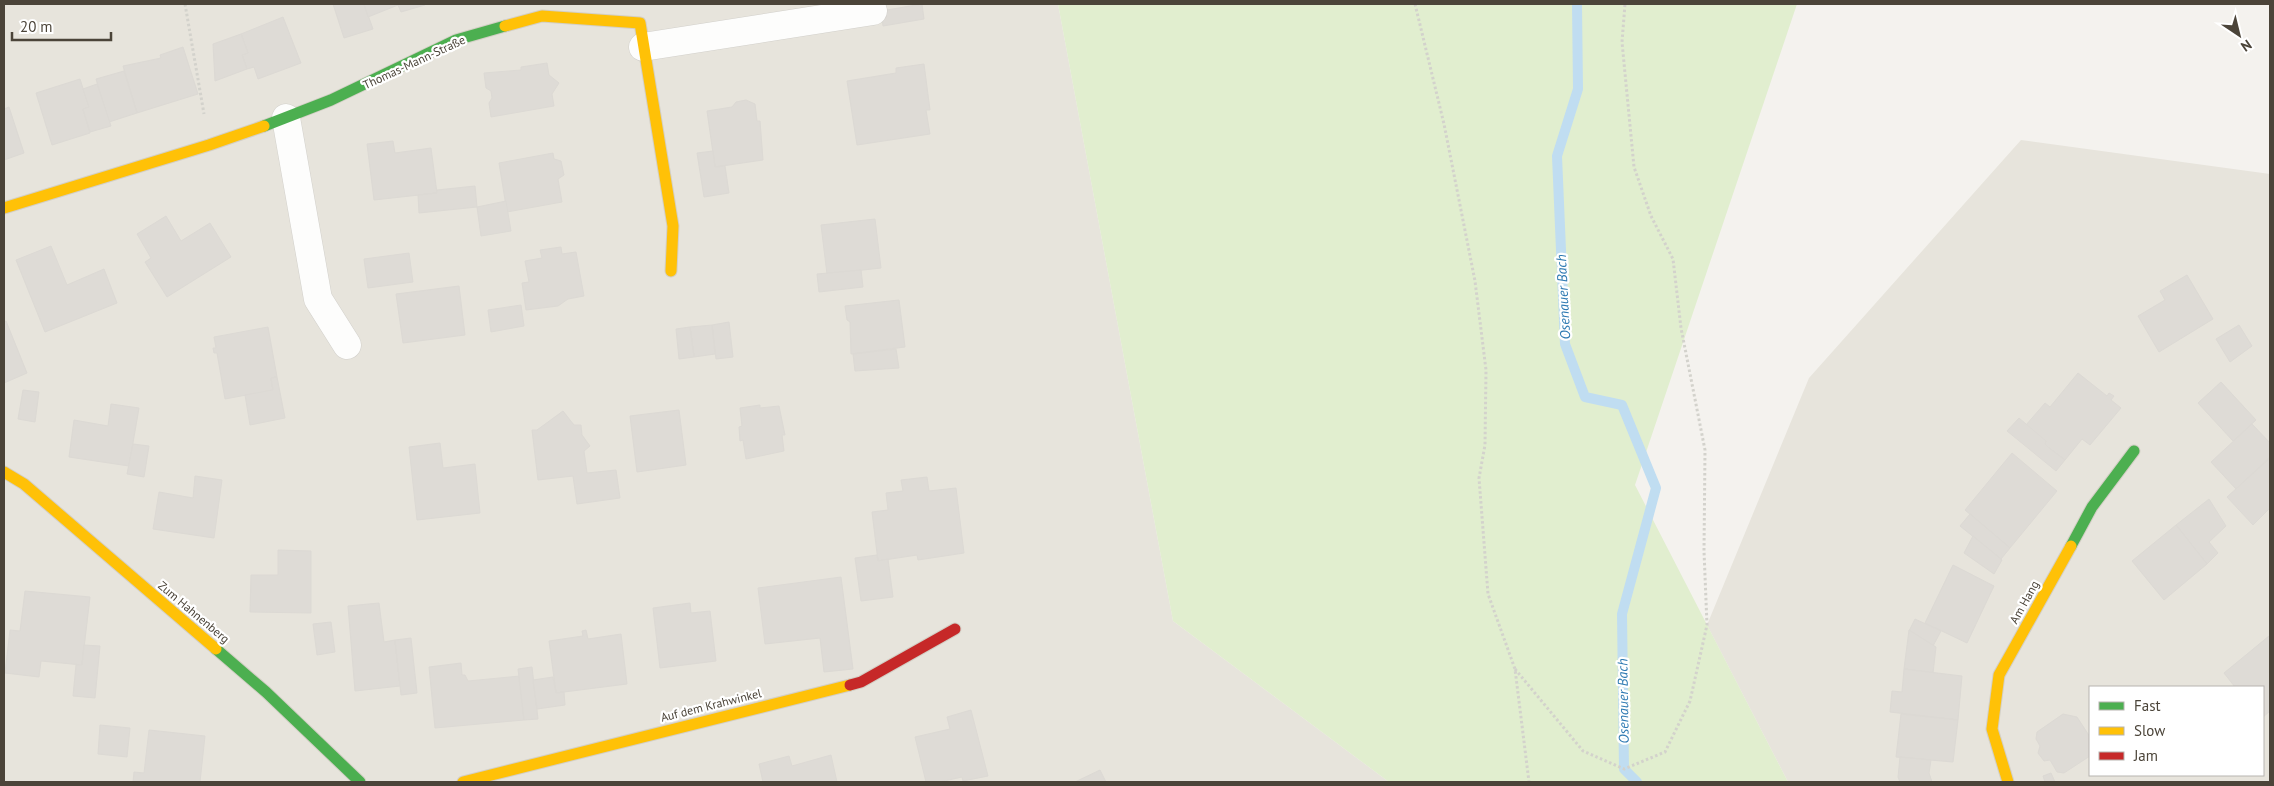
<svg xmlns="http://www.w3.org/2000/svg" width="2274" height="786" font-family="'PT Sans',sans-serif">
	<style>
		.residential { fill: #e7e4dc; fill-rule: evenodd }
		.green { fill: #e1eecf }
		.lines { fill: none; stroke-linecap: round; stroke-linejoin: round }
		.stream { stroke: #c0ddf1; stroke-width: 10 }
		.building { fill: #dedbd6; stroke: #dcd9d4 }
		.street-casing { stroke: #d2d0cb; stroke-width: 29 }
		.fast-casing { stroke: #d3cfc5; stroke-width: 13 }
		.slow-casing { stroke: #d3cfc5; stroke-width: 13 }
		.jam-casing { stroke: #d3cfc5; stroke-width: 13 }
		.path { stroke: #d3d2cc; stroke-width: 3; stroke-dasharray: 2.5 2.5; stroke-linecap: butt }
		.street { stroke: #fdfdfc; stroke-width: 28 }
		.fast { stroke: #4caf50; stroke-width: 11 }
		.slow { stroke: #ffc107; stroke-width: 11 }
		.jam { stroke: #c62828; stroke-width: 11 }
		.labels { text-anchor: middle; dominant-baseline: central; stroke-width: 4.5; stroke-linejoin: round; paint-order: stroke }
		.street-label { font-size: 12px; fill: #4b4439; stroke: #fff }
		.water-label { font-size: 14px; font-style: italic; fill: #2e7ab2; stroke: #fff }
	</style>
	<rect width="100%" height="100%" fill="#f4f2ee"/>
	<!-- residential -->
	<g class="residential">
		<polygon points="4,4 1058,4 1173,621 1389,782 4,782"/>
		<path d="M2021,140L2270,174V782H1788L1707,625L1809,378ZM2090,687H2263V775H2090Z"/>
	</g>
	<!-- green -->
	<polygon class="green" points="1058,4 1797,4 1635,485 1788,782 1389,782 1173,621"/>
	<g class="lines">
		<!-- stream -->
		<polyline class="stream" points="1577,4 1578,89 1557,156 1565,344 1585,397 1622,405 1656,488 1622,614 1624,769 1637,782"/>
	</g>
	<!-- building -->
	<g class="building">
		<polygon points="333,4 364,4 373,29 344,38"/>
		<polygon points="364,4 425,4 425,5 401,12 398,5 368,17"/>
		<polygon points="922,4 924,19 883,26 881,11"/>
		<polygon points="283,17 301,63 258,79 254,67 247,69 242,55 248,53 241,34"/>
		<polygon points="241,34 248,53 242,55 247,69 215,81 213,44"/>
		<polygon points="183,47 198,94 137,113 123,66 161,58 160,55"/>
		<polygon points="547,63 549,75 559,83 552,94 554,106 491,117 489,103 492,98 491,91 486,88 484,73 521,70 521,67"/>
		<polygon points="924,64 930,110 926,110 930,134 857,145 847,81 896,73 896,68"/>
		<polygon points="124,71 137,113 109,122 96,79"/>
		<polygon points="80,79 89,107 83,109 90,133 52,145 36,93"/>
		<polygon points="97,84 111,126 90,132 83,109 89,107 83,89"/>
		<polygon points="746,100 755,104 757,121 760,121 763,160 715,167 707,111 732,107 736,102"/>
		<polygon points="9,107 24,153 4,160 4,109"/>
		<polygon points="393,141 395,153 431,148 437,193 374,200 367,144"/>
		<polygon points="713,151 715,167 725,166 729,193 704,197 697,153"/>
		<polygon points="553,153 554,159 561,161 564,175 558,179 562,202 507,212 499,163"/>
		<polygon points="475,186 477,207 419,213 418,195 437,193 437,190"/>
		<polygon points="506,201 511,231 481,236 477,207"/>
		<polygon points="166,216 181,241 210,223 231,257 167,297 145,262 151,258 137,234"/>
		<polygon points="875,219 881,268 827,274 821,225"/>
		<polygon points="51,246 67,285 104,269 117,303 45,332 16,260"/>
		<polygon points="561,247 562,254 576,252 584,296 568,299 558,306 526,310 522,283 529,282 525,261 542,258 540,250"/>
		<polygon points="409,253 413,282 368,288 364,259"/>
		<polygon points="861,270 863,287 819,292 817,274"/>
		<polygon points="2187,275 2213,319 2159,352 2138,316 2165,300 2160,291"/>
		<polygon points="459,286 465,335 403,343 396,294"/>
		<polygon points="899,300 905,347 851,354 850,322 847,320 845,306"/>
		<polygon points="521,305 524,326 491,332 488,310"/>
		<polygon points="6,321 27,373 4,383 4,322"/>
		<polygon points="729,322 733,357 716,359 712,325"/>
		<polygon points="712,325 715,354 694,357 690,327"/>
		<polygon points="2239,325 2252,346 2230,362 2216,339"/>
		<polygon points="268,327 277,377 271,378 273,390 225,399 217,353 214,353 213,348 216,348 214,337"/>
		<polygon points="690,327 694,357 679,359 676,329"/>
		<polygon points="896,349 899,368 855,371 853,354"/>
		<polygon points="2078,373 2107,396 2109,393 2114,396 2111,400 2121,408 2090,445 2082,439 2065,460 2049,448 2045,444 2046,441 2026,425 2045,403 2050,407"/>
		<polygon points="277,377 285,418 250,425 245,395 273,390 271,378"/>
		<polygon points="2221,382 2256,420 2233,441 2198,403"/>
		<polygon points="23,390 39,392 35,422 18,419"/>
		<polygon points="111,404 139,408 129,466 69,457 74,420 108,426"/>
		<polygon points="760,405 760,408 779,406 785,435 782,435 784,451 746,459 743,440 740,441 739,427 742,426 740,408"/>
		<polygon points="679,410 686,465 637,472 630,416"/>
		<polygon points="563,411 574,425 581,425 582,435 590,446 584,451 587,473 616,470 620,498 577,504 573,476 538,480 532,430 537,430"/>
		<polygon points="2019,418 2046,441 2045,444 2049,448 2065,460 2056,471 2007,431"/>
		<polygon points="2252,424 2270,443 2270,457 2236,489 2211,462"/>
		<polygon points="440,443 443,468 475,464 480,513 417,520 409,447"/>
		<polygon points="133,444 149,446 144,477 127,474"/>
		<polygon points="2012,453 2057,491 2010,548 1965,510"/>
		<polygon points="2269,459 2270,508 2253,525 2227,497"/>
		<polygon points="195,476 222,480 214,538 153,529 159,492 193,498"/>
		<polygon points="927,477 929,491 956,488 964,553 918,560 917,555 878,561 872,512 888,510 886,493 903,491 901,480"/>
		<polygon points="2209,499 2226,526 2209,542 2218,553 2207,564 2176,525"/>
		<polygon points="1970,514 2010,548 2001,559 1960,526"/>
		<polygon points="2176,525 2207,564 2164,600 2132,561"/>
		<polygon points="1973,536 2002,560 1994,574 1964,553"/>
		<polygon points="278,550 311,551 311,613 250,612 251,575 278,575"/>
		<polygon points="877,555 878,561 888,559 893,597 861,601 855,558"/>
		<polygon points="1953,565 1994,586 1967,643 1925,623"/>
		<polygon points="841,577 853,669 824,672 820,638 765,644 758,588"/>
		<polygon points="25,591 90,597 82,665 41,661 39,677 5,673 10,630 20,631"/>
		<polygon points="379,603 384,642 395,640 400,686 355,691 348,606"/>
		<polygon points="690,603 691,613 710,611 716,661 660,668 653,608"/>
		<polygon points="1915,619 1941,631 1933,646 1909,631"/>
		<polygon points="331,622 335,652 317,655 313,624"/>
		<polygon points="586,630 588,639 621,634 627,684 556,693 549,641 583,636 582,631"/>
		<polygon points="1909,630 1936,647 1933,673 1904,669"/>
		<polygon points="2269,636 2270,711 2263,717 2263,687 2235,687 2224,673"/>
		<polygon points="411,638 417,693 401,695 395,640"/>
		<polygon points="84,645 100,646 95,698 73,696 76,665 82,665"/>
		<polygon points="461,663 462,675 465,675 468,681 520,676 524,720 435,728 429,667"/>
		<polygon points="532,667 538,719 524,720 518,669"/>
		<polygon points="1904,669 1962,676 1958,720 1890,712 1892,691 1902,692"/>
		<polygon points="553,677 556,693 564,692 565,705 537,709 533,680"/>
		<polygon points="971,710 988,776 963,781 962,777 940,782 926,782 915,737 950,729 947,717"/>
		<polygon points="1901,714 1958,720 1953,762 1896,757"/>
		<polygon points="2063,714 2077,717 2090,737 2090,756 2064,773 2057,772 2050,760 2044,761 2038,753 2040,746 2036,739 2037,732"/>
		<polygon points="100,725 130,728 127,757 98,754"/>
		<polygon points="149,730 205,736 200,782 133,782 134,772 144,773"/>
		<polygon points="831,755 837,782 763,782 759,764 789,756 792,766"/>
		<polygon points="1900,757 1931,760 1929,773 1932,782 1900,782 1898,777"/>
		<polygon points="1100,770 1106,782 1075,782"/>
		<polygon points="2051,773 2055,782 2045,782 2043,776"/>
	</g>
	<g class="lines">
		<defs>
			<g id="street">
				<polyline points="643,47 873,11"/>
				<polyline points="286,118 318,299 347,345"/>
			</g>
			<g id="fast">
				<polyline points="264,126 331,100 456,40 505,26"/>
				<polyline points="2071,546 2092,507 2134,451"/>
				<polyline points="216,649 266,692 360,782"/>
			</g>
			<g id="slow">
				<polyline points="505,26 542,16 640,23 673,226 671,271"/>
				<polyline points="4,208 209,145 264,126"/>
				<polyline points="4,472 24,484 216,649"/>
				<polyline points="463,782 850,685"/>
				<polyline points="2008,782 1992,729 1999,675 2071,546"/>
			</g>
			<polyline id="jam" points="850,685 861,682 955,629"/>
		</defs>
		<!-- street casing -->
		<use href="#street" class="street-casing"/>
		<!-- fast casing -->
		<use href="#fast" class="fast-casing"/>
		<!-- slow casing -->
		<use href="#slow" class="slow-casing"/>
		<!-- jam casing -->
		<use href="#jam" class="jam-casing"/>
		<!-- path -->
		<g class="path">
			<polyline points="185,4 204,114"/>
			<polyline points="1415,4 1444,124 1475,281 1486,370 1485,445 1479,478 1488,594 1515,669 1529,782"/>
			<polyline points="1515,669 1583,751 1624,769 1665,752 1690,701 1707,625 1704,551 1705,450 1681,328 1673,259 1651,216 1634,167 1622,42 1625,4"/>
		</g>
		<!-- street -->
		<use href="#street" class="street"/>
		<!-- fast -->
		<use href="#fast" class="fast"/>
		<!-- slow -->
		<use href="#slow" class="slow"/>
		<!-- jam -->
		<use href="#jam" class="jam"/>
	</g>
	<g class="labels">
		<!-- street labels -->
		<g class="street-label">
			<text transform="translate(414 62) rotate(-25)">Thomas-Mann-Straße</text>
			<text transform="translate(2024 602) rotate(-61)">Am Hang</text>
			<text transform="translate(194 612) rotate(40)">Zum Hahnenberg</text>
			<text transform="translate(711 705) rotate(-14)">Auf dem Krahwinkel</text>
		</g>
		<!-- water labels -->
		<g class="water-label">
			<text transform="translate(1563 297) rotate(-93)">Osenauer Bach</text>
			<text transform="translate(1623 701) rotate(-91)">Osenauer Bach</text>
		</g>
	</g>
	<!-- border -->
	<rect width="2274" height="786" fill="none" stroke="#4b4439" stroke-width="10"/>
	<!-- legend -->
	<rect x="2089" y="686" width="175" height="90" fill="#ffffff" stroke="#b7b4b0"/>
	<rect x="2099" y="702" width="25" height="8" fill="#4caf50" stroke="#b7b4b0"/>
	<text x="2134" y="711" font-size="15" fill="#4b4439">Fast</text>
	<rect x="2099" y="727" width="25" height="8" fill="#ffc107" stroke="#b7b4b0"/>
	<text x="2134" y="736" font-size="15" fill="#4b4439">Slow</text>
	<rect x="2099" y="752" width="25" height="8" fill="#c62828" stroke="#b7b4b0"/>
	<text x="2134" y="761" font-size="15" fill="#4b4439">Jam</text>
	<!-- north arrow -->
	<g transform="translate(2239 35) rotate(145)" stroke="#ffffff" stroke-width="4" paint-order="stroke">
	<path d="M0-4L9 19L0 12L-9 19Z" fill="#4b4439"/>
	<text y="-8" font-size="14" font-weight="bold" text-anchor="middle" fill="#4b4439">N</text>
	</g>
	<!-- scale -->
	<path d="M12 32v8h99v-8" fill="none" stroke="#4b4439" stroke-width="2.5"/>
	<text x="20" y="32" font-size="15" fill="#4b4439" stroke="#ffffff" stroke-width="4" paint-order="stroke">20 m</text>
</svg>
